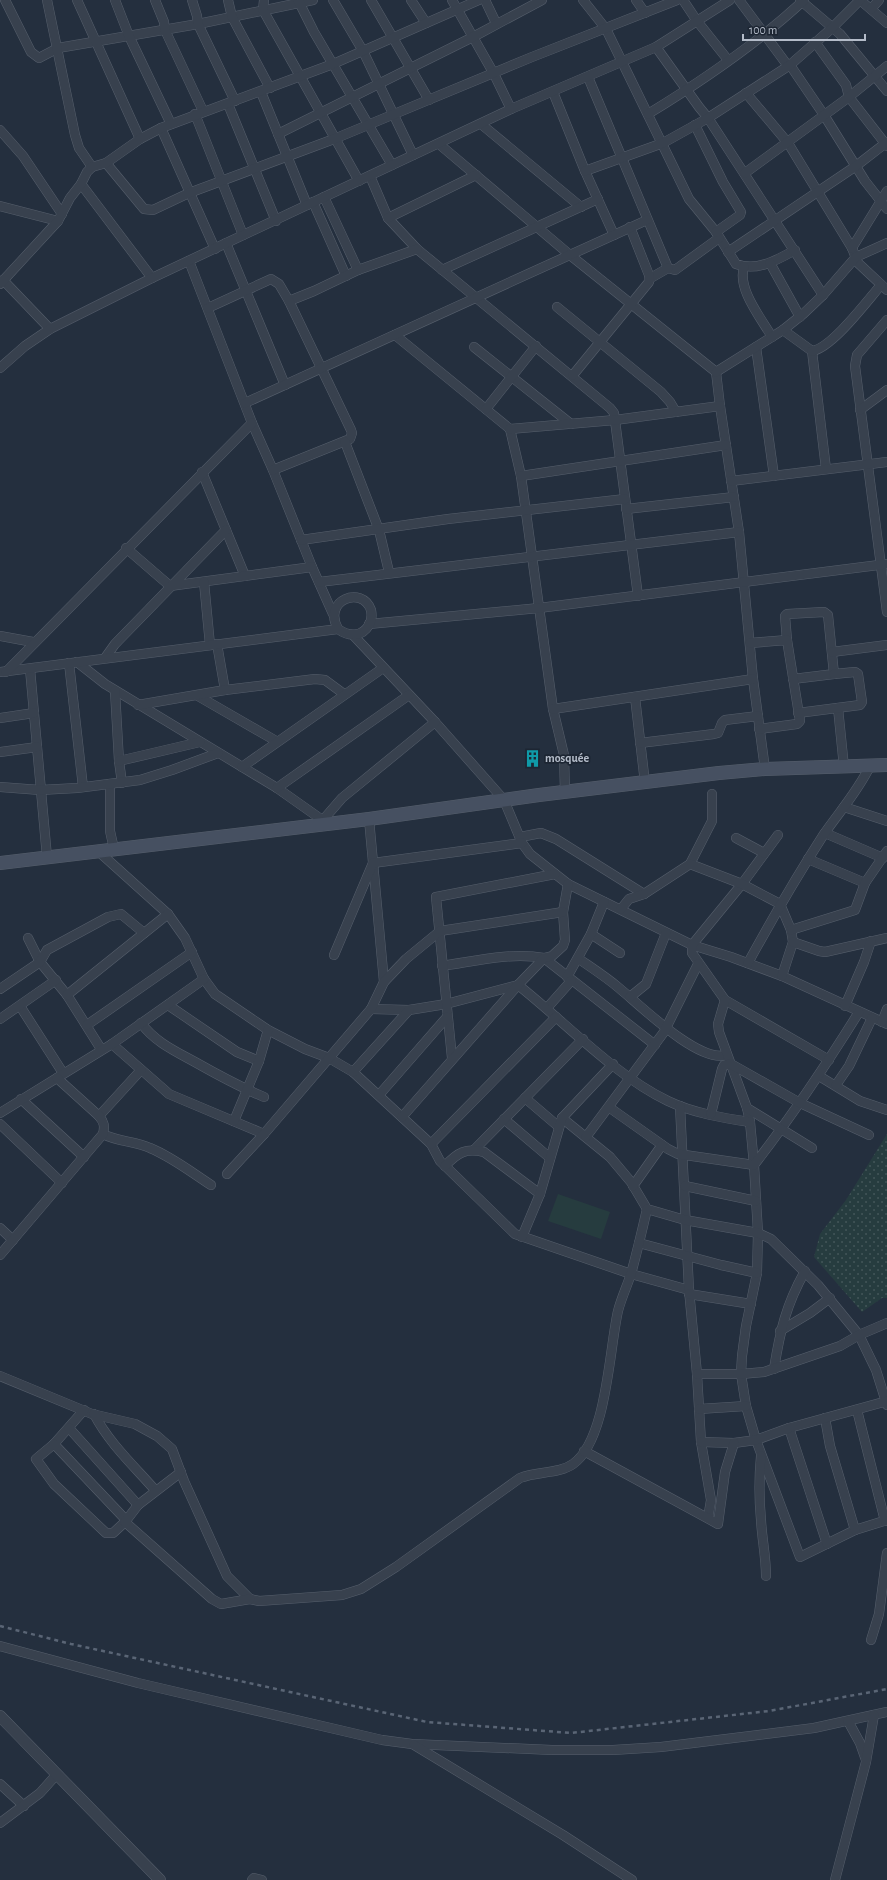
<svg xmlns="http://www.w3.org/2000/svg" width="887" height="1880" font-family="'Alegreya Sans',sans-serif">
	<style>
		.grass { fill: url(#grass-dots) }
		.green { fill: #263c3f }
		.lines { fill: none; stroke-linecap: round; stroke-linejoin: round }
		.minor-casing { stroke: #565f6c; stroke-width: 10 }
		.tertiary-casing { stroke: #565f6c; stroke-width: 12 }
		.secondary-casing { stroke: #565f6c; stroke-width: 14 }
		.minor { stroke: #38414e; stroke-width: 9 }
		.tertiary { stroke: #38414e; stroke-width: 11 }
		.secondary { stroke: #465061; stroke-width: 13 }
		.rail { stroke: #5a6575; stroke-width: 2.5; stroke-dasharray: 4 4; stroke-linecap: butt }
		.labels { text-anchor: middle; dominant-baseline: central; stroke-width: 3.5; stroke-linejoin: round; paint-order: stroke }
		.poi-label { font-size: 12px; font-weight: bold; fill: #b4bcc9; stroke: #1d2633; text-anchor: start }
	</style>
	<defs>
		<pattern id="grass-dots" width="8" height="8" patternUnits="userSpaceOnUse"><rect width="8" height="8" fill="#263c3f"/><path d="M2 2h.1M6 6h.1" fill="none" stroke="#435659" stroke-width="1.8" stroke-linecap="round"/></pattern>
	</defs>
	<rect width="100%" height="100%" fill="#242f3e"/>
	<!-- grass -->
	<polygon class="grass" points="887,1134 887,1298 882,1298 862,1312 814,1257 820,1234 846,1200"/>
	<!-- green -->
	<polygon class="green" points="558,1194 610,1212 601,1239 548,1221"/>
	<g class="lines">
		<defs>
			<g id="minor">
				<polyline points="5,0 31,52 39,58 58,48 198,24 313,0"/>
				<polyline points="47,0 75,135 79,148 92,167"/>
				<polyline points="77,0 140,139"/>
				<polyline points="115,0 129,36 171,124"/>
				<polyline points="155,0 164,22 165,30 203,111"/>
				<polyline points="192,0 197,16 198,24 235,101"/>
				<polyline points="228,0 232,17 270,88"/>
				<polyline points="264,0 263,10 359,181"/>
				<polyline points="298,0 314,32 392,165"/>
				<polyline points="333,0 363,51 413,155"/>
				<polyline points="371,0 429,100"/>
				<polyline points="411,0 426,23"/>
				<polyline points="452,0 494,74 511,109"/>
				<polyline points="485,0 496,23"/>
				<path d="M583,0L606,29L689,199L716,232L736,264C757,272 777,260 795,250"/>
				<polyline points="636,0 645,13"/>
				<polyline points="683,0 697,21 728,60"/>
				<polyline points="739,0 788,66"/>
				<polyline points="800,0 840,34 887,91"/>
				<polyline points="860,0 887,23"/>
				<polyline points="871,9 879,0"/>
				<polyline points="815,42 846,85 849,97 887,146"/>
				<polyline points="656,47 699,107 708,118 823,295"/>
				<polyline points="790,65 824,115 865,181 887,209"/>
				<polyline points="588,77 668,268 675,270 719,238"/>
				<polyline points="261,92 307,205"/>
				<polyline points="553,92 585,171 614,235"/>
				<polyline points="746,93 788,143 852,248 858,263 887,290"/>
				<polyline points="228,104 276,221"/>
				<polyline points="195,114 243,235"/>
				<path d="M648,114C702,81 758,43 804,0"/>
				<polyline points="481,124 581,207"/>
				<polyline points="695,125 723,182 741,212 740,215 716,232"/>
				<polyline points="161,128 215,249"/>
				<polyline points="0,130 23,156 62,214"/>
				<polyline points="278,134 473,37 542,0"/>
				<polyline points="439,144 570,255 716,372 720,406 739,532 753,679 765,769"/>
				<polyline points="106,163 144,209 153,210 189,193 334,139 532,57 677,0"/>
				<polyline points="585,171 663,143 708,118 790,65 832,28 860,0"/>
				<polyline points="745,173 849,97 887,66"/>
				<polyline points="370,176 388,218 417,249 610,408 614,413 638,596"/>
				<polyline points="81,184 152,278"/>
				<polyline points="324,197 358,270"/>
				<polyline points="313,202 346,276"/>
				<polyline points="0,206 58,221"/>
				<polyline points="388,218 476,175"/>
				<polyline points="226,243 285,385"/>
				<polyline points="852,248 887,191"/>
				<polyline points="728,252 856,166 887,142"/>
				<polyline points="189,261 252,423 273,470 312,567 333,614"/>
				<polyline points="770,263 800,317"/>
				<path d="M744,267C737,289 761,318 772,337"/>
				<polyline points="442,270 598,199"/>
				<polyline points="649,279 668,268"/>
				<polyline points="3,280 50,329"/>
				<polyline points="0,284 58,221 70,198 81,184 87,172 92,167 106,163 140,139 161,128 333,64 479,0"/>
				<polyline points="289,301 314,291 358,270 417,249"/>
				<polyline points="557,307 661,392 670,402 676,412"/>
				<polyline points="208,308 271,279 279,284 289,301 351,430 352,433 350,439 273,470"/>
				<polyline points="887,320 857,355 855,366 887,612"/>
				<polyline points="783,330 812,351 826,469"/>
				<polyline points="395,335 510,429 521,476 553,709 564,755 565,793"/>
				<polyline points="474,347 571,424"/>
				<polyline points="756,347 774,476"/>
				<path d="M812,351C832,348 867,301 881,285"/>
				<polyline points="0,368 25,346 50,329 152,278 511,109 656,47 730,0"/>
				<polyline points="716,372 783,330 803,314 823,295 856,257 887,243"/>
				<polyline points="573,375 649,282 649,275 630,227"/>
				<path d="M245,403C379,341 513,281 647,220"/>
				<polyline points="486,409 536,346"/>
				<polyline points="860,410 887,390"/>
				<polyline points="510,429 615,420 720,406"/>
				<polyline points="345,442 379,530 389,572"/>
				<polyline points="202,472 245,576"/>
				<polyline points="521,476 726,445"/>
				<polyline points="731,481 887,462"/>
				<polyline points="626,509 734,497"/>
				<polyline points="301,540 448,519 625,499"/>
				<polyline points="126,548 170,586 312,567"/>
				<polyline points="204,582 210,645"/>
				<polyline points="319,582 739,532"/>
				<polyline points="369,624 539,608 887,564"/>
				<polyline points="353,635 435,722 504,800 522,843 530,854 568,884 692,945 731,957 782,976 887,1024"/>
				<polyline points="0,636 33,642"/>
				<polyline points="787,640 785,616 787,614 824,612 828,615 834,674 793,679"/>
				<polyline points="750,643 787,640 800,721 797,724 759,729"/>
				<polyline points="217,644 225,690"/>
				<polyline points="832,652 887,645"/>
				<polyline points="105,658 115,644 226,530"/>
				<polyline points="77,662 105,684 277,788 328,824"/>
				<polyline points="69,663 83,787"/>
				<polyline points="30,669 47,857"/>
				<path d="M0,672L338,629C349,637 362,637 369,625C372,620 372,615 371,610C362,585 322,600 338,629"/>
				<polyline points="6,672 252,423"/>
				<polyline points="115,691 119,761 122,783"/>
				<polyline points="198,696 276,741"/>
				<polyline points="635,697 645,783"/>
				<polyline points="138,705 225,690 315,679 325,680 344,694"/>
				<polyline points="838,708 844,767"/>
				<polyline points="553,709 753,679"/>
				<polyline points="798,713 860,705 862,702 858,674 855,672 834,674"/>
				<polyline points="0,718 34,713"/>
				<polyline points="640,743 714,734 718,733 722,723 725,720 758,716"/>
				<polyline points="0,752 37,747"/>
				<polyline points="119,761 200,742"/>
				<polyline points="242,767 383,668"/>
				<polyline points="110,784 110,831 114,849"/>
				<polyline points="0,787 40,790 77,788 140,780 172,770 218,753"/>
				<polyline points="277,788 409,695"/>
				<polyline points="844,807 887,821"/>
				<polyline points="369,819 384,982"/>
				<polyline points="323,820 342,798 435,722"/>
				<polyline points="825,833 883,858"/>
				<polyline points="778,835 742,884 692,945 692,953 725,1000 829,1060"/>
				<polyline points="520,837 541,833 556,839 644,894"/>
				<polyline points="736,838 764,853"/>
				<polyline points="98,851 168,914 185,938 204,979 215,994 268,1030 305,1049 329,1058 353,1072 431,1144 440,1161 515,1234 631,1274 689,1290"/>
				<polyline points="808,859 865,883"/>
				<polyline points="690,864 712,821 712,794"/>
				<polyline points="621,909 629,899 644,894 690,864 742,884 780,904 791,930 793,942 782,976"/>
				<polyline points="791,930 855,910 865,883 887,851"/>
				<polyline points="591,934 620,953"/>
				<polyline points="28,938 40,962 67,995 101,1049"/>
				<polyline points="793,942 819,951 825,952 887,938"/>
				<polyline points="334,955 373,863 522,843"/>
				<path d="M579,959C592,968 606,977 619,988C640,1005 698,1063 726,1055"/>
				<path d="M748,963C772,919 797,876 824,834C840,811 858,791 870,766"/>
				<path d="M442,966C476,961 511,952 544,958L655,1045"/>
				<polyline points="567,977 591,934 604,902"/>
				<polyline points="0,989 40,962 47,950 108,917 121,914 144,933"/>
				<polyline points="67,995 168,914"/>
				<polyline points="630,997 646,984 666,933"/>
				<polyline points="725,1000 718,1024 719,1032 747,1108 750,1122 754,1165 758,1233 757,1273 746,1326 742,1356 741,1374 746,1406 756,1440 800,1557 855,1530 887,1520"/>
				<polyline points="168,1005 237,1052 259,1061"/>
				<polyline points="20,1006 63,1073"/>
				<polyline points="845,1006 864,962 871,941"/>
				<polyline points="547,1008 571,981"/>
				<path d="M371,1009L409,1010L446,1004L518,985C565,1022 614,1075 668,1101C693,1113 723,1118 750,1122"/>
				<polyline points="0,1019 56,980"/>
				<polyline points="882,1022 887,1009"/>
				<path d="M141,1023C155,1042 175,1051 195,1062C218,1075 240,1087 264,1097"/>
				<polyline points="87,1025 192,952"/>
				<polyline points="112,1044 169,1094 264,1134"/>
				<polyline points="452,1058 436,897 555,874"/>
				<polyline points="353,1072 409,1010"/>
				<polyline points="819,1076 860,1101 887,1110"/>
				<polyline points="836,1085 849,1066 872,1018"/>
				<polyline points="379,1095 447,1017"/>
				<polyline points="525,1098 559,1127"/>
				<polyline points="21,1099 84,1157"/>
				<polyline points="680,1106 689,1290 697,1374 701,1442 711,1500 708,1518"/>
				<path d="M610,1108L668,1149L678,1154L754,1165C792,1116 826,1065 859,1012"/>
				<polyline points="747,1108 812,1148"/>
				<polyline points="0,1113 112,1044 204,979"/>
				<polyline points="711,1114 722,1069 724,1065 731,1064 800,1103 869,1135"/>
				<polyline points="99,1116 141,1070"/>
				<polyline points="402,1117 518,985 544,958 552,956 563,946 565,940 563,912 568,884"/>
				<polyline points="562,1118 610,1157 631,1182 647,1209 685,1220 758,1233 771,1239 818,1285 859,1335 876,1370 887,1405"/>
				<polyline points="504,1119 550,1158"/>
				<polyline points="234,1121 259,1061 268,1030"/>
				<polyline points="0,1124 62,1183"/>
				<path d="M103,1134C118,1142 135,1141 150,1148C172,1157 191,1172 211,1185"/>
				<polyline points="586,1137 664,1032 698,964"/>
				<polyline points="431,1144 556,1017"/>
				<polyline points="474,1150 583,1039"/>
				<path d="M445,1166C458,1152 466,1148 484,1152L540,1194"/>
				<polyline points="227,1174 264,1134 371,1009 384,982 406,959 440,931 563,912"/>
				<polyline points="633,1186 662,1145"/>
				<polyline points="685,1186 756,1201"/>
				<polyline points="0,1228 13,1240"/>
				<polyline points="522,1237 540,1194 562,1118 613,1064"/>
				<polyline points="639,1243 721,1265 757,1273"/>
				<path d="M0,1255L103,1134C105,1126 104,1122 99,1116L57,1078"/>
				<polyline points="689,1294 751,1304"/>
				<polyline points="780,1331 810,1313 830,1298"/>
				<path d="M774,1369C780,1331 786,1305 805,1271"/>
				<polyline points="697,1374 741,1374 764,1372 840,1346 859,1335 887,1323"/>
				<path d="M0,1376L92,1414L135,1424L157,1436L172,1449L184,1481L227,1576L250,1599L259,1601L342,1595L361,1589L396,1567L520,1478C537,1471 559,1474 573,1464C607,1440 609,1350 618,1311C621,1299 627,1286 631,1274C637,1252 642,1231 647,1209"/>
				<polyline points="699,1409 746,1406"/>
				<polyline points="84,1410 54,1444 36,1459 54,1484 106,1533 113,1533 125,1522"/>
				<polyline points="857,1410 885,1521"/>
				<path d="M94,1414C109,1443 134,1466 155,1490"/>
				<polyline points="825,1418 830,1446 855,1530"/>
				<polyline points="69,1428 138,1505"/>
				<polyline points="789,1428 827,1544"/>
				<polyline points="701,1442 734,1443 756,1440 789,1428 887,1401"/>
				<polyline points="54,1444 126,1520"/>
				<polyline points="584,1451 718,1524 725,1472 734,1443"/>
				<path d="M761,1456C759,1477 759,1499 761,1520C762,1539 766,1557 766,1576"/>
				<polyline points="181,1472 138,1505 125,1522 212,1599 221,1604 250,1599"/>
				<polyline points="871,1640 879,1614 887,1553"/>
				<polyline points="0,1646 138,1683 382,1740 412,1744 552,1750 613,1750 661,1747 814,1728 887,1712"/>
				<polyline points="848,1721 860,1743 866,1760"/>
				<polyline points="414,1745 563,1835 632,1880"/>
				<polyline points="0,1784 24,1806"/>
				<polyline points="0,1823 40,1793 57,1774"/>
				<polyline points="252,1880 254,1878 262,1880"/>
				<polyline points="835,1880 866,1762 874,1715"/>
			</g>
			<polyline id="tertiary" points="0,1716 160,1880"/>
			<polyline id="secondary" points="0,863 369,819 539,795 719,773 765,769 887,765"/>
		</defs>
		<!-- minor casing -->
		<use href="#minor" class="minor-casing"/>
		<!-- tertiary casing -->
		<use href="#tertiary" class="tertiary-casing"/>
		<!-- secondary casing -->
		<use href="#secondary" class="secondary-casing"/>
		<!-- minor -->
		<use href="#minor" class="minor"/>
		<!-- tertiary -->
		<use href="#tertiary" class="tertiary"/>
		<!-- secondary -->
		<use href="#secondary" class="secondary"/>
		<!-- rail -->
		<polyline class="rail" points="0,1626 71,1644 427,1722 571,1733 769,1711 887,1689"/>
	</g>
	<!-- icons -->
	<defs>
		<symbol id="building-bare" viewBox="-9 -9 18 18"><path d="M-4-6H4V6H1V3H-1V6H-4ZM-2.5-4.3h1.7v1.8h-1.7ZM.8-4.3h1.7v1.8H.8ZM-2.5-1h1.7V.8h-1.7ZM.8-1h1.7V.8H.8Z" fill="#0f9aa8" stroke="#1d2633" stroke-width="2.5" paint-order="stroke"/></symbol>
	</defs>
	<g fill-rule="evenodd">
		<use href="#building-bare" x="520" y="746" width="25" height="25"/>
	</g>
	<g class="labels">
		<!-- poi labels -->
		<g class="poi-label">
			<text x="545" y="758">mosquée</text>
		</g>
	</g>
	<!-- scale -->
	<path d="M743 34v6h122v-6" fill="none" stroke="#b4bcc9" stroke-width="2"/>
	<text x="749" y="34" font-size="12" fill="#b4bcc9" stroke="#1d2633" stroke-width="3" paint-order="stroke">100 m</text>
</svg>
